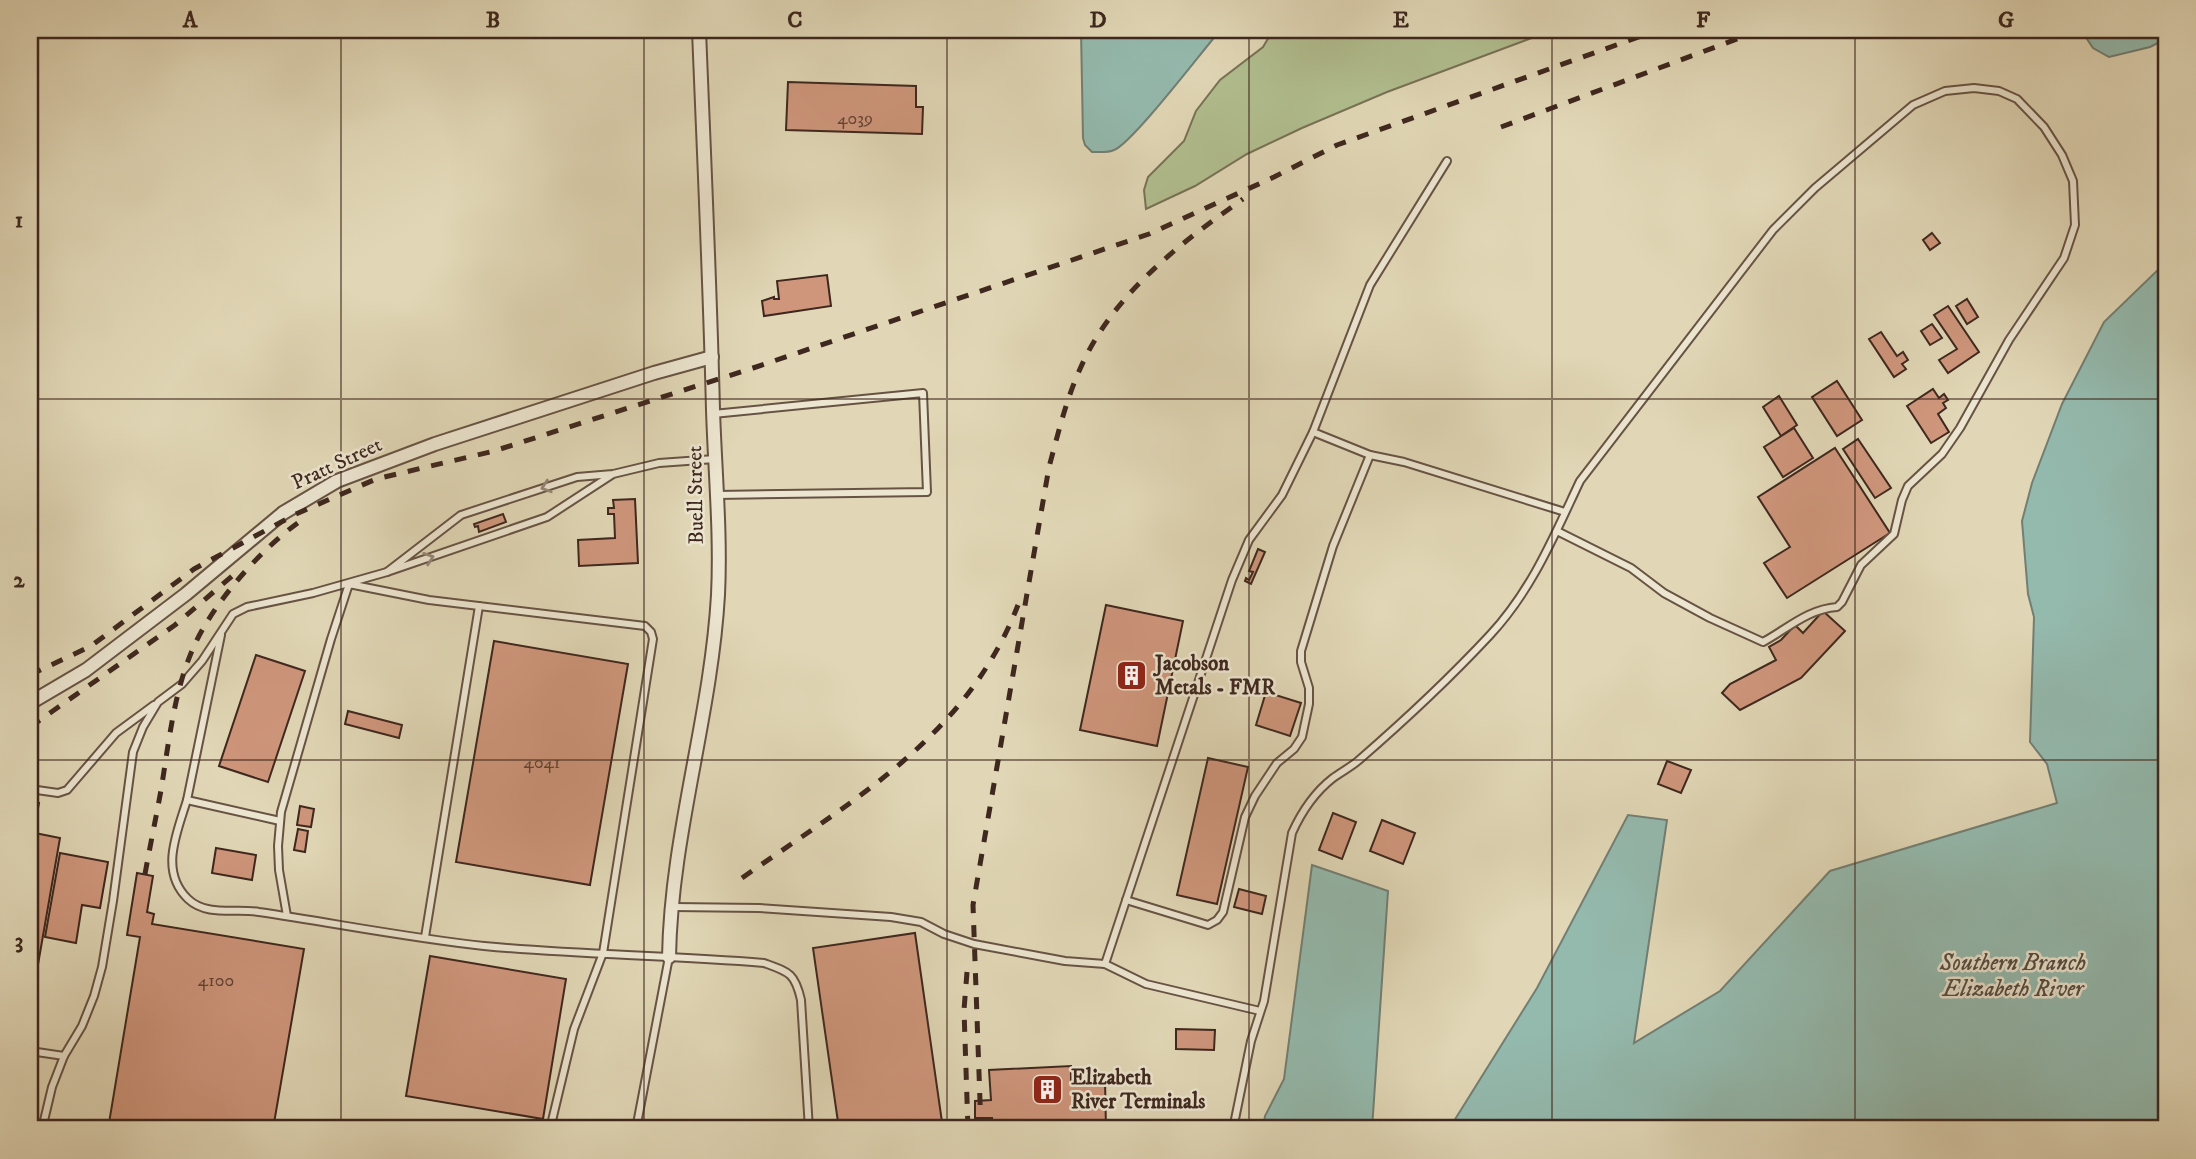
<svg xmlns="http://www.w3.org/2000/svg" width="2196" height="1159" font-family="'IM FELL DW Pica',serif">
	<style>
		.green { fill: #b1be8f; stroke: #787256; stroke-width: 2 }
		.water { fill: #94baae; stroke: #727f74; stroke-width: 2 }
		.building { fill: #cf967c; stroke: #3e271e; stroke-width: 2 }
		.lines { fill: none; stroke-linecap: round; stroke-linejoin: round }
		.lane-casing { stroke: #675344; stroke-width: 10 }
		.street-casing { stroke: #675344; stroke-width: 16 }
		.lane { stroke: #ece5d0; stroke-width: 6 }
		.street { stroke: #ece5d0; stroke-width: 12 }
		.rail { stroke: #3e271e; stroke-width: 5; stroke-dasharray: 12 12; stroke-linecap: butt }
		.oneway { stroke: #958677 }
		.grid { fill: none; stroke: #3e271e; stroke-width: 2; stroke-opacity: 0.55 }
		.labels { text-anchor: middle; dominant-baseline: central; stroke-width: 5; stroke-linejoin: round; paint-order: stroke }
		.number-label { font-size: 18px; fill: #624336 }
		.street-label { font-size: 21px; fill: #3e271e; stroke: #ece5d0 }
		.poi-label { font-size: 21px; font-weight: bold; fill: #3e271e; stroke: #ece5d0; text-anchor: start }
		.water-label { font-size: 23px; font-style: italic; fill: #544c42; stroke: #ece5d0 }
		.neatline { fill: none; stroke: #3e271e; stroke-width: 2.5 }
		.grid-label { font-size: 23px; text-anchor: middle; font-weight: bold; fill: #3e271e }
	</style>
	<rect width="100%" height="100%" fill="#e1d7b6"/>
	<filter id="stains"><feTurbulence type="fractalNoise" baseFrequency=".00286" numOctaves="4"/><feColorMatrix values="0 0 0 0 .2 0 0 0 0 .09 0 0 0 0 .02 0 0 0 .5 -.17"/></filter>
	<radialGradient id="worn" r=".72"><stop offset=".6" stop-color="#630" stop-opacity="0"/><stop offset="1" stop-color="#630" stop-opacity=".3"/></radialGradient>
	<!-- green -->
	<path class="green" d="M1273,30H1391C1420,45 1456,32 1487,30C1509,28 1531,30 1553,30L1387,92L1302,128L1247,154L1195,186L1146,209L1144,190L1148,177L1184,141L1196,111L1220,80L1263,47Z"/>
	<!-- water -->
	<g class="water">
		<path d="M1081,30H1218L1213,39C1197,58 1131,144 1114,150C1108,153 1099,152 1092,152L1085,145L1083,138Z"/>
		<polygon points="2081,30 2166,30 2166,39 2150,47 2109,57 2093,48"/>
		<polygon points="2166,262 2166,1129 1449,1129 1537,988 1628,815 1667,820 1634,1043 1720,991 1830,871 2057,803 2047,764 2030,742 2034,617 2028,594 2022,521 2032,483 2062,404 2104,322"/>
		<polygon points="1312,865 1388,891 1372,1129 1263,1129 1265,1116 1284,1079"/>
	</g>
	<!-- building -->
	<g class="building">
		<polygon points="788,82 916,86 916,107 923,107 922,134 786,130"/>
		<polygon points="1932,233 1940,243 1930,250 1923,240"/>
		<polygon points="827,275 831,306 764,316 762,301 774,297 774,299 779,299 777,281"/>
		<polygon points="1967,299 1978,317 1967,324 1956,306"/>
		<polygon points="1948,306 1979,352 1948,373 1939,360 1957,349 1934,315"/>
		<polygon points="1932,324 1942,338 1930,345 1921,331"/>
		<polygon points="1881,332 1897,356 1903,352 1908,360 1902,364 1906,369 1894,377 1869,339"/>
		<polygon points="1837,381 1862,420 1837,436 1812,397"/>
		<polygon points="1933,389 1939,398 1944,394 1948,400 1943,403 1946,408 1938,414 1949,432 1931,443 1907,406"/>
		<polygon points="1779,396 1797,425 1781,436 1763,407"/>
		<polygon points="1794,428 1813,458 1783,477 1764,447"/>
		<polygon points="1858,439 1891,488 1875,498 1843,449"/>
		<polygon points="1835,448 1890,533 1787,598 1764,563 1790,547 1758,497"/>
		<polygon points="635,499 638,563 579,566 578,540 615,538 614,514 608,514 608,508 614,508 613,500"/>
		<polygon points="503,514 506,522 479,532 478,526 475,527 474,524"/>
		<polygon points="1258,549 1265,552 1251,584 1245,581 1246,578 1249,580 1253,572 1249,571"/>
		<polygon points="1106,605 1183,621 1157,746 1080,730"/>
		<polygon points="1823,611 1845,631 1801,678 1740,710 1722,693 1730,684 1776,660 1769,647 1781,640 1795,625 1803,633"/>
		<polygon points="494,641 628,664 590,885 456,862"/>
		<polygon points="256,655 305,671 268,782 219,766"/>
		<polygon points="1266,692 1301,703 1290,736 1256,725"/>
		<polygon points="348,711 402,725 399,738 345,724"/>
		<polygon points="1208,758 1248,767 1217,904 1177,895"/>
		<polygon points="1667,761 1691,770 1681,793 1658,784"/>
		<polygon points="30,802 39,803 34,830 30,830"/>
		<polygon points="300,806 314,809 311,827 297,825"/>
		<polygon points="1333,813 1356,822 1342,859 1319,850"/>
		<polygon points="1382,820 1415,833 1403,864 1370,851"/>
		<polygon points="298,829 308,831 305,852 294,850"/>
		<polygon points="30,832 60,838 36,976 30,975"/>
		<polygon points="216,848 256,855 252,880 212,873"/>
		<polygon points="60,853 108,862 100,908 82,905 76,943 45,937"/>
		<polygon points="137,873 153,876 147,912 154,914 152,924 304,949 273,1129 108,1129 140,937 127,935"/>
		<polygon points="1239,889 1266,896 1262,914 1234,907"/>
		<polygon points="915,933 943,1129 839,1129 813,948"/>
		<polygon points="430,956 566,979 543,1119 406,1096"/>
		<polygon points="1176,1029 1215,1030 1214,1050 1176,1049"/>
		<polygon points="1071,1066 1071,1080 1105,1080 1106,1129 991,1129 992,1118 975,1118 975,1101 991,1100 989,1070"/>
	</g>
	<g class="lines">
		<defs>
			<g id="lane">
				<polyline points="1447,161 1370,285 1313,432 1370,455 1404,462 1565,512"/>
				<polyline points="713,414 923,393 927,492 717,495"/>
				<polyline points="613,474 547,517 387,572 461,515 577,477 613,474 659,463 715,459"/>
				<polyline points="221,635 187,800 280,821"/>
				<polyline points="30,789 58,793 67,790 116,733 154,705"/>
				<path d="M187,800C177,833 159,871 188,899C207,917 236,908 259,912C334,923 409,938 484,946C577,955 671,955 764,963C789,972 795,973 801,1000L809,1129"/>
				<polyline points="1126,900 1208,925 1217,920 1223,912 1245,817 1255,796 1277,763 1294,749 1302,737 1309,704 1309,688 1301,662 1301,651 1333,546 1370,455"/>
				<polyline points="673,907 759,908 891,917 921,922 944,934 974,944 1065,961 1105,964"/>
				<polyline points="287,916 279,870 278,846 281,812 331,639 349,584 429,600 645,626 651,632 653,639 603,953 574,1029 550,1129"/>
				<polyline points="425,937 479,606"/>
				<polyline points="1260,1011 1146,984 1105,964 1232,580 1249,540 1282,495 1313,432"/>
				<polyline points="30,1051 64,1056"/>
				<polyline points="42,1129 52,1087 64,1056 82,1026 94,996 102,967 113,901 133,752 143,727 158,702 182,684 202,661 233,614 247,607 313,593 387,572"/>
				<polyline points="636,1129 669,957"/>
				<path d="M1233,1129L1251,1041L1264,1001L1292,833C1301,813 1315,792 1333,778C1341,772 1351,767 1359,760C1404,721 1449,679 1490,635C1532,590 1554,536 1580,481L1773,230L1815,188L1913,105L1945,91L1974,88L1999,91L2017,99L2044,127L2062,155L2073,181L2075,225L2064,258L2009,340L1960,428L1942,454L1908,486L1902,500L1894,534L1861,565L1842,602L1837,607C1808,609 1787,629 1763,642L1710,618L1664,593L1631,568L1557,531"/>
			</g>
			<g id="street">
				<polyline points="30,703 86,670 186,594 283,513 337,481 435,444 654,373 712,357"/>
				<path d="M669,957C671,835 711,717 718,595C721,534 715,472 713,410C710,283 704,157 699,30"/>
			</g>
		</defs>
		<!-- lane casing -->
		<use href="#lane" class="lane-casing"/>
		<!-- street casing -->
		<use href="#street" class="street-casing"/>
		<!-- lane -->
		<use href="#lane" class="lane"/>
		<!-- street -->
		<use href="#street" class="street"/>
		<!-- rail -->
		<g class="rail">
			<polyline points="1501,127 1761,30"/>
			<polyline points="30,675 91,646 194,569 296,514 376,479 494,451 753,368 1149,234 1274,177 1337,145 1658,30"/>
			<polyline points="30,727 175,625 238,571"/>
			<path d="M145,874C150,846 156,818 161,790C169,742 174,689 195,644C215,601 261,549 299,522"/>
			<path d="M742,878C853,800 967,737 1018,605"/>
			<polyline points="967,972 964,1010 968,1129"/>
			<path d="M981,1129L973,905L1049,467C1058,434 1066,400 1080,369C1112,295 1179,244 1243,199"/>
		</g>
	</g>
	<!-- one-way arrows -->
	<defs><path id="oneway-chevron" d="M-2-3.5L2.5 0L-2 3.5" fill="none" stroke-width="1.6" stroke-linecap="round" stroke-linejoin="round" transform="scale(1.75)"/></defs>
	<g class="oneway">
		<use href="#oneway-chevron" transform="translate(546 487) rotate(162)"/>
		<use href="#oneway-chevron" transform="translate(429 558) rotate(-19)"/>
	</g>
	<!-- grid -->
	<path class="grid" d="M341,30V1129M644,30V1129M947,30V1129M1249,30V1129M1552,30V1129M1855,30V1129M30,399H2166M30,760H2166"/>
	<!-- icons -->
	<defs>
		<symbol id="building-square" viewBox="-11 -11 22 22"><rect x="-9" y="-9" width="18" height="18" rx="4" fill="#8f2418" stroke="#ece5d0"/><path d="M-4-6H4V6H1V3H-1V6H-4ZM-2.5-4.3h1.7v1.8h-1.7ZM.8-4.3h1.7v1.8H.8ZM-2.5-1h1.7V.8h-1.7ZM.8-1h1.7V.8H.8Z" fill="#fff"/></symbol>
	</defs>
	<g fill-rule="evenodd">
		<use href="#building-square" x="1114" y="658" width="35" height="35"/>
		<use href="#building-square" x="1030" y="1072" width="35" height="35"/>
	</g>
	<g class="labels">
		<!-- number labels -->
		<g class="number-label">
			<text x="855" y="119">4039</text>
			<text x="542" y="763">4041</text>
			<text x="216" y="981">4100</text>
		</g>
		<!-- street labels -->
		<g class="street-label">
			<text transform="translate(337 464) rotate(-25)">Pratt Street</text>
			<text transform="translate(696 495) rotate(-91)">Buell Street</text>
		</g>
		<!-- poi labels -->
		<g class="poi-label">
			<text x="1155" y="664">Jacobson<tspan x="1155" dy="24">Metals - FMR</tspan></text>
			<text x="1071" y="1078">Elizabeth<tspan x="1071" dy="24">River Terminals</tspan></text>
		</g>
		<!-- water labels -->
		<g class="water-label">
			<text x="2013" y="963">Southern Branch<tspan x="2013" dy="26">Elizabeth River</tspan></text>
		</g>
	</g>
	<!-- margin -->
	<rect width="2196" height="1159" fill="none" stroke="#e1d7b6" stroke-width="77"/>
	<rect x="38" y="38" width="2120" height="1082" class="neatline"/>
	<g class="grid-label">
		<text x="190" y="27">A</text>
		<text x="493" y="27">B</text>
		<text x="795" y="27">C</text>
		<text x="1098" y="27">D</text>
		<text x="1401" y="27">E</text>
		<text x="1703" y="27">F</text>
		<text x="2006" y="27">G</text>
		<text x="19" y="227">1</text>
		<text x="19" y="587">2</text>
		<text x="19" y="948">3</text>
	</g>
	<rect width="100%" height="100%" filter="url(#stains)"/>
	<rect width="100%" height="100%" fill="url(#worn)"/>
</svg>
